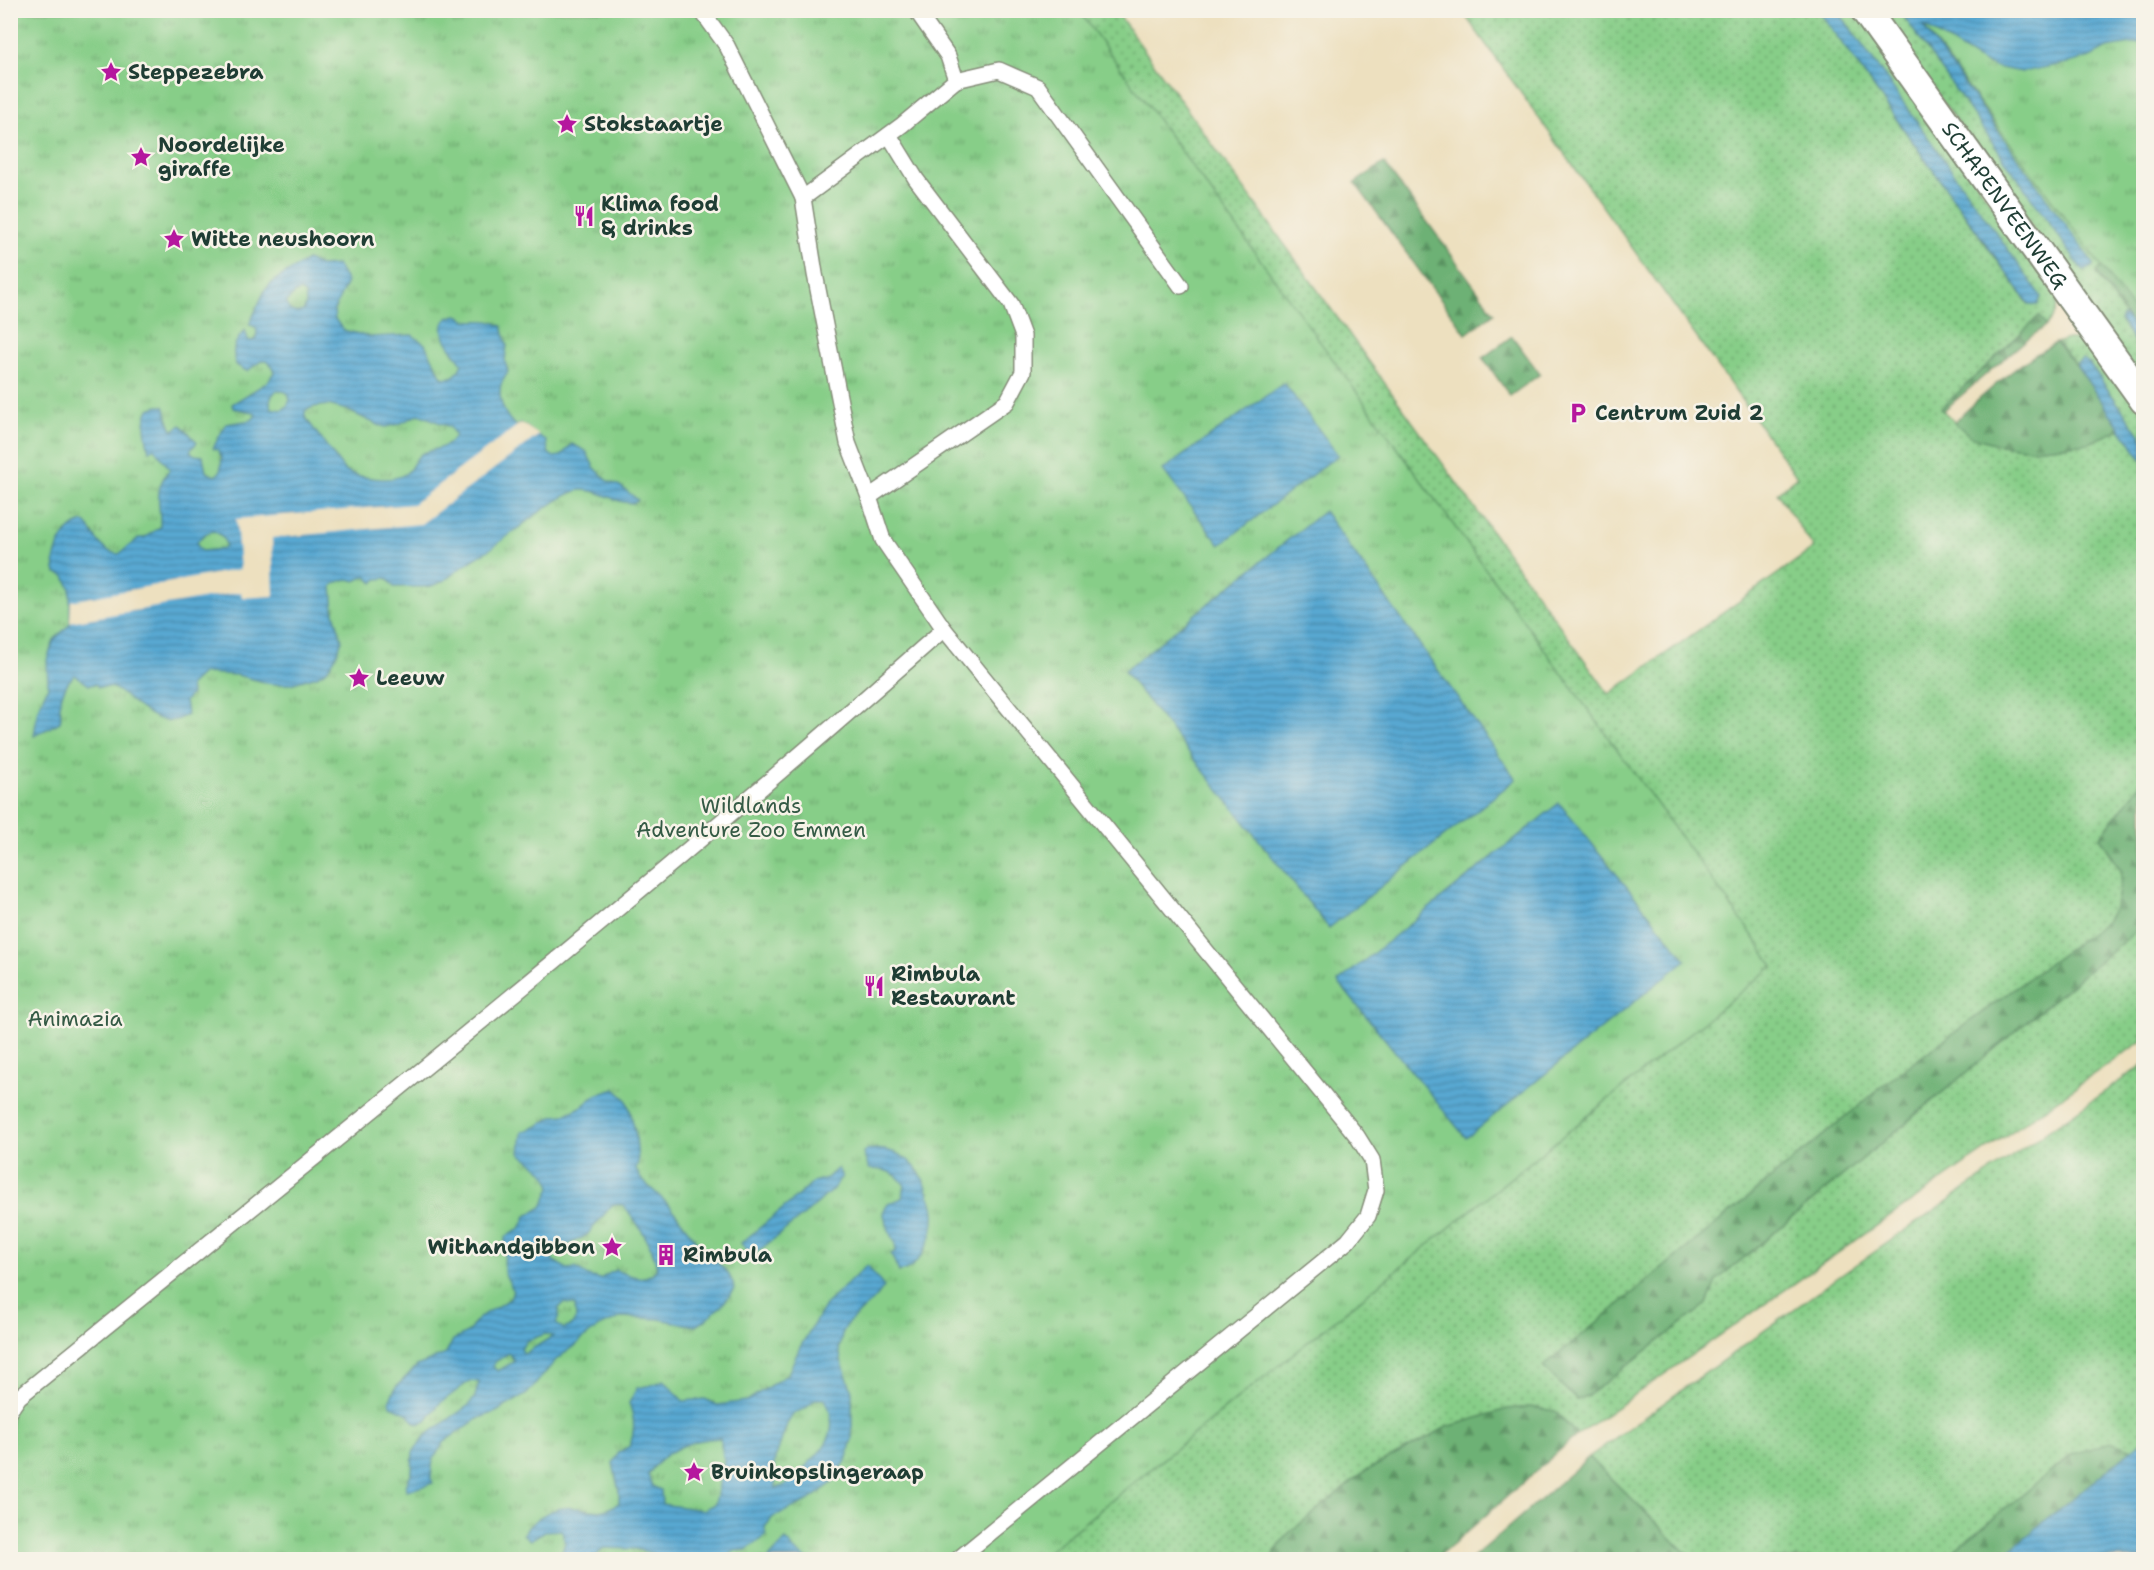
<svg xmlns="http://www.w3.org/2000/svg" width="2154" height="1570" font-family="'Shantell Sans',sans-serif">
	<style>
		.grass { fill: url(#grass-dots); stroke: #53865e; stroke-width: 1.5 }
		.forest { fill: url(#forest-firs); stroke: #467754; stroke-width: 1.5 }
		.park { fill: url(#park-tufts); stroke: #53865e; stroke-width: 1.5 }
		.water { fill: url(#water-rules); stroke: #3c7283; stroke-width: 1.5; fill-rule: evenodd }
		.pier { fill: #ede0bf }
		.lines { fill: none; stroke-linecap: round; stroke-linejoin: round }
		.lane-casing { stroke: #868e7a; stroke-width: 18 }
		.street-casing { stroke: #868e7a; stroke-width: 32 }
		.lane { stroke: #fff; stroke-width: 15 }
		.street { stroke: #fff; stroke-width: 28 }
		.labels { text-anchor: middle; dominant-baseline: central; stroke-width: 5; stroke-linejoin: round; paint-order: stroke }
		.poi-label { font-size: 21px; font-weight: bold; fill: #1f3d34; stroke: #f7f3e8; text-anchor: start }
		.street-label { font-size: 21px; fill: #1f3d34; stroke: #f7f3e8 }
		.park-label { font-size: 21px; fill: #345a45; stroke: #f7f3e8 }
	</style>
	<defs>
		<pattern id="grass-dots" width="8" height="8" patternUnits="userSpaceOnUse" patternTransform="scale(1.5)"><rect width="8" height="8" fill="#87ce88"/><path d="M2 2h.1M6 6h.1" fill="none" stroke="#6ea870" stroke-width="1.8" stroke-linecap="round"/></pattern>
		<pattern id="forest-firs" width="22" height="20" patternUnits="userSpaceOnUse" patternTransform="scale(1.5)"><rect width="22" height="20" fill="#6db174"/><path d="M5 1l3.5 6h-7zM16 11l3.5 6h-7z" fill="#599160"/></pattern>
		<pattern id="park-tufts" width="24" height="20" patternUnits="userSpaceOnUse" patternTransform="scale(1.5)"><rect width="24" height="20" fill="#87ce88"/><path d="M3 7l-1-3M5 7V3M7 7l1-3M15 17l-1-3M17 17v-4M19 17l1-3" fill="none" stroke="#6ea870"/></pattern>
		<pattern id="water-rules" width="6" height="5" patternUnits="userSpaceOnUse" patternTransform="scale(1.5)"><rect width="6" height="5" fill="#58a8d2"/><path d="M0 2.5h6" fill="none" stroke="#488aab"/></pattern>
	</defs>
	<rect width="100%" height="100%" fill="#f7f3e8"/>
	<filter id="ink" filterUnits="userSpaceOnUse"><feTurbulence type="fractalNoise" baseFrequency=".0167" numOctaves="2"/><feDisplacementMap in="SourceGraphic" scale="12" xChannelSelector="R" yChannelSelector="G"/><feConvolveMatrix kernelMatrix="1 2 1 2 8 2 1 2 1" color-interpolation-filters="sRGB"/></filter>
	<filter id="wash" filterUnits="userSpaceOnUse"><feTurbulence type="fractalNoise" baseFrequency=".008" numOctaves="4" result="noise"/><feDisplacementMap in="SourceGraphic" scale="24" xChannelSelector="R" yChannelSelector="G"/><feGaussianBlur stdDeviation="1.35" result="paint"/><feColorMatrix in="noise" values="0 0 0 0 0 0 0 0 0 0 0 0 0 0 0 0 0 1.4 0 .05"/><feComposite in="paint" operator="in"/></filter>
	<g filter="url(#wash)">
		<rect width="100%" height="100%" fill="#ede0bf"/>
		<!-- grass -->
		<g class="grass">
			<path d="M969,11H1116L1609,694L1814,548L1777,493L1797,477L1462,11H1819L2029,305L2041,299L1838,11H1857L2058,299C2058,310 2054,318 2046,326L2038,317L1941,409L1970,436L2000,445L2032,449L2089,443L2121,429L2143,461V781L2100,837L2122,872L2117,903L2106,922L1895,1076L1544,1367L1576,1400L1590,1394L1707,1304L1716,1281L2143,925V1040L1577,1435L1555,1411L1447,1427L1364,1472L1289,1533L1270,1559H1039L1773,966Z"/>
			<polygon points="1878,11 1900,11 2034,200 2093,266 1920,23 2143,231 2096,273 2126,317 2124,316 2120,320 2122,323 2143,355 2143,382"/>
			<polygon points="2067,339 2077,339 2099,350 2143,412 2143,439 2089,363 2077,363 2077,366 2057,343"/>
			<polygon points="2143,1065 2144,1442 2132,1450 2128,1448 2073,1454 1942,1560 1692,1559 1589,1457 1840,1276"/>
		</g>
		<!-- forest -->
		<g class="forest">
			<polygon points="1384,163 1494,313 1466,334 1355,183"/>
			<polygon points="2143,231 2143,342 2096,272"/>
			<polygon points="2039,316 2046,326 2026,340 1943,411 1941,409"/>
			<polygon points="1512,336 1540,374 1510,396 1483,358"/>
			<path d="M2056,343L2077,366L2121,429L2089,443L2032,449L2000,445L1970,436L1954,422C1986,393 2018,362 2056,343Z"/>
			<polygon points="2143,781 2143,925 1716,1281 1707,1304 1590,1394 1577,1400 1543,1367 1895,1076 2106,922 2117,903 2122,872 2100,837"/>
			<polygon points="1531,1407 1555,1411 1577,1435 1436,1559 1270,1559 1289,1533 1364,1472 1447,1427 1507,1409"/>
			<polygon points="2111,1442 2132,1450 1999,1559 1942,1560 2073,1454"/>
			<polygon points="1589,1457 1692,1559 1472,1559"/>
		</g>
		<!-- park -->
		<g class="park">
			<polygon points="11,11 1079,11 1753,936 1773,966 1039,1559 11,1560"/>
			<polygon points="1912,11 2143,11 2143,323"/>
		</g>
		<!-- water -->
		<g class="water">
			<polygon points="1819,11 1838,11 2041,296 2038,305 2030,305"/>
			<polygon points="1900,11 2143,11 2143,42 2107,48 2090,57 2072,62 2022,72 1996,67 1984,63 1922,25 2093,263 2093,266 2084,271 2081,268"/>
			<path d="M307,260L320,266L337,265L347,282L334,310L335,319L343,330L371,337L412,335L425,344L442,377C453,380 459,373 462,363C455,353 432,329 448,318C450,317 454,315 457,315C463,316 460,318 465,320C480,323 486,317 502,326L507,345L505,361L508,372C506,376 502,381 501,385C497,399 506,420 517,426L521,423L546,441L549,454L554,457L561,456L572,444L586,451L594,467L608,481L620,486L638,500L634,503C615,504 601,489 582,490C561,491 512,534 493,547C483,554 472,560 462,567C452,574 444,583 431,586C420,588 406,586 394,587L387,578L377,579L373,583L366,576L355,581C349,577 337,581 332,586L334,613L342,640L336,656L327,670L317,676L290,684H272L237,675L203,673L190,685L191,694L185,701L187,714C163,734 136,704 117,690L111,687H98L96,684L89,685L75,675C67,681 59,697 60,707C60,713 62,715 60,722L34,736L38,709L48,686L47,660L50,651L54,640L70,624V588L65,576L56,573C50,555 64,527 83,522L86,523C95,536 102,553 119,554L139,538H144L160,527C161,503 152,490 170,469L154,448L149,451C146,437 142,423 149,409L158,406H164C168,414 167,424 173,431L181,425L197,442L190,451L195,455L203,456L206,472L215,476L220,472L222,458L218,450L213,448L226,424L252,420L256,415L253,412L233,408L232,404L268,382L274,372L271,365L267,361H261L247,371L236,365C231,349 234,343 245,330L248,340L252,341L256,339L257,330L254,326L249,325L265,290L275,280ZM300,291L305,294L306,304L303,311C295,314 286,312 287,301L295,293ZM276,391H283L288,393L290,400L287,406L282,410L271,408C269,400 270,397 276,391ZM328,405L347,410L378,425L386,427L399,424L419,414L450,427L455,435C449,449 436,448 423,453C413,458 414,468 405,474C391,483 359,478 345,471L305,417V411L313,407ZM213,531C221,534 224,537 226,546L222,549L202,551L198,547L197,542L205,534Z"/>
			<polygon points="2122,316 2126,317 2143,342 2143,355 2122,323 2120,320"/>
			<polygon points="2083,359 2089,363 2143,439 2143,461 2077,366 2077,363"/>
			<polygon points="1284,383 1338,455 1220,545 1163,470"/>
			<polygon points="1324,511 1516,779 1329,928 1124,671"/>
			<polygon points="1559,803 1686,960 1466,1138 1338,982"/>
			<path d="M615,1089L626,1099L630,1110L636,1136L638,1162L636,1169L641,1179L670,1206L698,1243L728,1273L733,1283L734,1290L722,1305L703,1322L695,1326L659,1319L622,1317L597,1328L556,1360L527,1394L496,1412L479,1418L445,1441L433,1459L431,1478L433,1483L407,1491L406,1486L412,1471L413,1452L425,1436L469,1405L475,1397L479,1382L470,1381L463,1386L439,1404L426,1421L418,1424L413,1421L409,1414L391,1406L389,1401L396,1387L417,1366L446,1354L453,1340L469,1332L476,1321L484,1314L510,1299L513,1290L504,1272L505,1237L520,1229L526,1216L542,1207L551,1187C546,1170 534,1164 520,1153L522,1132L538,1126L554,1116L564,1115L581,1107L596,1095ZM613,1204L623,1205C638,1223 653,1244 657,1268C647,1285 630,1275 615,1270L600,1279L588,1276L576,1268L569,1270L552,1260L553,1253L587,1235ZM564,1303L575,1305L576,1318L572,1325L564,1329L556,1324L559,1316V1308ZM545,1334L553,1336L524,1354L521,1349L526,1341ZM509,1353L515,1361L498,1371L493,1367L495,1362Z"/>
			<path d="M875,1149C904,1150 921,1167 929,1194C931,1201 930,1195 932,1202C938,1220 931,1241 921,1256C916,1263 908,1271 899,1272L891,1254L896,1251L895,1242L891,1236L883,1212L888,1204L902,1198L905,1186C897,1172 885,1169 869,1169L863,1153L867,1150Z"/>
			<polygon points="838,1168 842,1177 832,1190 809,1211 752,1256 741,1243 791,1202 813,1182 827,1178"/>
			<path d="M867,1265L884,1287L876,1298L848,1323L842,1334L839,1348L841,1360L852,1391V1439L846,1461L832,1483L809,1500L773,1517L765,1527L766,1536L746,1550L735,1551L724,1559H672L636,1549L603,1548L596,1556V1559L559,1560L565,1543L562,1530L545,1531L530,1540L523,1534C534,1518 554,1505 575,1508C595,1510 600,1515 619,1503V1492L613,1463L619,1452L630,1446C635,1429 635,1419 629,1403L637,1388L652,1385L664,1380L683,1401L705,1399L717,1405L747,1401L788,1374L800,1347L825,1305ZM815,1399H825C840,1430 828,1445 806,1466C797,1476 790,1486 776,1488L774,1462L787,1424L794,1413L806,1408ZM720,1438L724,1461L715,1504L702,1510L662,1504L661,1490L652,1486L648,1475C663,1450 692,1439 720,1438Z"/>
			<polygon points="2143,1442 2143,1559 1999,1559 2140,1443"/>
			<polygon points="786,1540 794,1550 807,1559 768,1559"/>
		</g>
		<!-- pier -->
		<polygon class="pier" points="521,423 539,435 421,524 272,538 274,596 242,598 241,592 70,622 71,601 240,569 236,519 413,504"/>
	</g>
	<g filter="url(#ink)">
		<g class="lines">
			<defs>
				<g id="lane">
					<polyline points="701,10 727,46 803,198"/>
					<polyline points="956,80 999,70 1038,87 1181,286"/>
					<polyline points="869,497 848,443 815,274 803,198 902,125 956,80 948,56 916,10"/>
					<polyline points="944,629 1357,1136 1372,1160 1376,1190 1368,1216 1348,1241 957,1560"/>
					<path d="M10,1410L19,1397C330,1144 644,895 944,629L883,540L869,497L1007,402L1023,372V336L1011,304L916,179L889,135"/>
				</g>
				<g id="street">
					<path id="s1" d="M1865,10L2144,400"/>
				</g>
			</defs>
			<!-- lane casing -->
			<use href="#lane" class="lane-casing"/>
			<!-- street casing -->
			<use href="#street" class="street-casing"/>
			<!-- lane -->
			<use href="#lane" class="lane"/>
			<!-- street -->
			<use href="#street" class="street"/>
		</g>
	</g>
	<!-- icons -->
	<defs>
		<symbol id="sight-bare" viewBox="-9 -9 18 18"><path d="M0-6L1.8-2.2L6-1.7L2.9 1.2L3.7 5.4L0 3.3L-3.7 5.4L-2.9 1.2L-6-1.7L-1.8-2.2Z" fill="#b5179e" stroke="#f7f3e8" stroke-width="2.5" paint-order="stroke"/></symbol>
		<symbol id="restaurant-bare" viewBox="-9 -9 18 18"><path d="M-5-6h1v4h1v-4h1v4h1v-4h1v5L-1.5 .5V6h-2V.5L-5-1ZM5-6V6H3V1.5H1.5Q1.5-4 5-6Z" fill="#b5179e" stroke="#f7f3e8" stroke-width="2.5" paint-order="stroke"/></symbol>
		<symbol id="parking-bare" viewBox="-9 -9 18 18"><path d="M-3.5-5.5H1a3.5 3.5 0 0 1 0 7H-1V5.5H-3.5ZM-1-3.4V-.6H.8a1.4 1.4 0 0 0 0-2.8Z" fill="#b5179e" stroke="#f7f3e8" stroke-width="2.5" paint-order="stroke"/></symbol>
		<symbol id="building-bare" viewBox="-9 -9 18 18"><path d="M-4-6H4V6H1V3H-1V6H-4ZM-2.5-4.3h1.7v1.8h-1.7ZM.8-4.3h1.7v1.8H.8ZM-2.5-1h1.7V.8h-1.7ZM.8-1h1.7V.8H.8Z" fill="#b5179e" stroke="#f7f3e8" stroke-width="2.5" paint-order="stroke"/></symbol>
	</defs>
	<g fill-rule="evenodd">
		<use href="#sight-bare" x="96" y="57" width="30" height="30"/>
		<use href="#sight-bare" x="552" y="109" width="30" height="30"/>
		<use href="#sight-bare" x="126" y="142" width="30" height="30"/>
		<use href="#restaurant-bare" x="569" y="201" width="30" height="30"/>
		<use href="#sight-bare" x="159" y="224" width="30" height="30"/>
		<use href="#parking-bare" x="1563" y="398" width="30" height="30"/>
		<use href="#sight-bare" x="344" y="663" width="30" height="30"/>
		<use href="#restaurant-bare" x="859" y="971" width="30" height="30"/>
		<use href="#sight-bare" x="597" y="1232" width="30" height="30"/>
		<use href="#building-bare" x="651" y="1240" width="30" height="30"/>
		<use href="#sight-bare" x="679" y="1457" width="30" height="30"/>
	</g>
	<g class="labels">
		<!-- poi labels -->
		<g class="poi-label">
			<text x="128" y="72">Steppezebra</text>
			<text x="584" y="124">Stokstaartje</text>
			<text x="158" y="145">Noordelijke<tspan x="158" dy="24">giraffe</tspan></text>
			<text x="601" y="204">Klima food<tspan x="601" dy="24">&amp; drinks</tspan></text>
			<text x="191" y="239">Witte neushoorn</text>
			<text x="1595" y="413">Centrum Zuid 2</text>
			<text x="376" y="678">Leeuw</text>
			<text x="891" y="974">Rimbula<tspan x="891" dy="24">Restaurant</tspan></text>
			<text x="595" y="1247" text-anchor="end">Withandgibbon</text>
			<text x="683" y="1255">Rimbula</text>
			<text x="711" y="1472">Bruinkopslingeraap</text>
		</g>
		<!-- street labels -->
		<g class="street-label">
			<text stroke="none"><textPath href="#s1" startOffset="240">SCHAPENVEENWEG</textPath></text>
		</g>
		<!-- park labels -->
		<g class="park-label">
			<text x="751" y="806">Wildlands<tspan x="751" dy="24">Adventure Zoo Emmen</tspan></text>
			<text x="75" y="1019">Animazia</text>
		</g>
	</g>
	<!-- margin -->
	<rect width="2154" height="1570" fill="none" stroke="#f7f3e8" stroke-width="36"/>
</svg>
